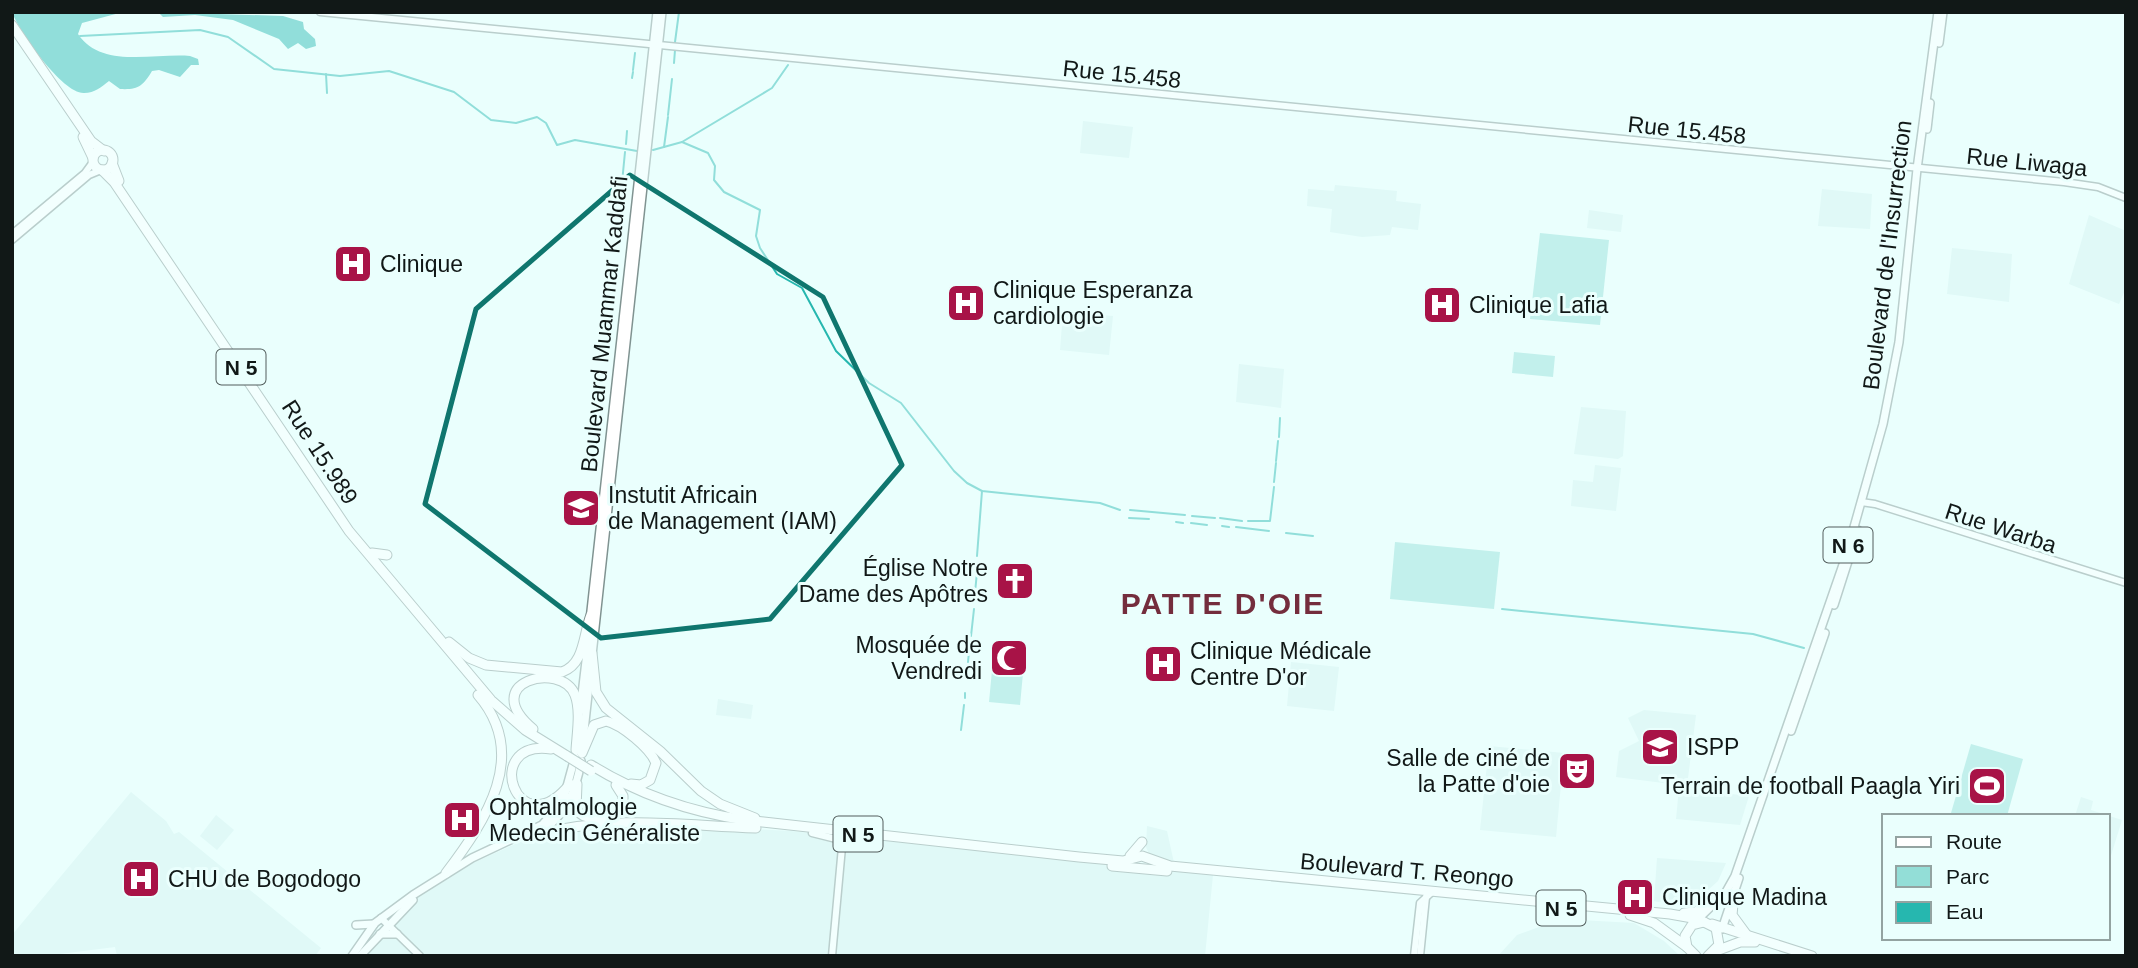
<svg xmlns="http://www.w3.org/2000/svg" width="2138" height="968" font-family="Arial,sans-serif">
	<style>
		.built { fill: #d4f2ef }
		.green { fill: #93ded7 }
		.water { fill: #26b7af }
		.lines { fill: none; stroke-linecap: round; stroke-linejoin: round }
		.stream { stroke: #26b7af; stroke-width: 2 }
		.secondary-casing { stroke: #809391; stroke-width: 9 }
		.primary-casing { stroke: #809391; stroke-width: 10 }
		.highway-casing { stroke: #809391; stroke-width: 11 }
		.secondary { stroke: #fff; stroke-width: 6 }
		.primary { stroke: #fff; stroke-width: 7 }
		.highway { stroke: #fff; stroke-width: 9 }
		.highway-bridge-casing { stroke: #809391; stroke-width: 11; stroke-linecap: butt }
		.highway-bridge { stroke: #fff; stroke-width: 9 }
		.marked { fill: none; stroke: #0f766e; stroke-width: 5; stroke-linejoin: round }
		.labels { text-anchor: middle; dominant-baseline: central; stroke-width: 6; stroke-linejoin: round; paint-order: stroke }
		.shield { fill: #eafffd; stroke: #525d5c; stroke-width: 2 }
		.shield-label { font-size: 21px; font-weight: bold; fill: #111817 }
		.street-label { font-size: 23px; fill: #111817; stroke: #eafffd }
		.poi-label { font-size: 23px; fill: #111817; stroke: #eafffd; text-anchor: start }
		.district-label { font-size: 30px; font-weight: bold; letter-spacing: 2px; fill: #742d3d; stroke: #eafffd }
	</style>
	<rect width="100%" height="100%" fill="#eafffd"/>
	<!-- built -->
	<g class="built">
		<polygon points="1083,121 1133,127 1129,158 1080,153"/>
		<polygon points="1335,185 1397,191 1396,201 1421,204 1418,230 1392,227 1390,235 1362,237 1330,232 1332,209 1307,206 1308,189 1334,191"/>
		<polygon points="1822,189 1872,194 1870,229 1818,226"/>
		<polygon points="1589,210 1623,215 1621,232 1587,228"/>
		<polygon points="2089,215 2126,231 2126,288 2119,304 2069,284"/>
		<polygon points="1952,248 2012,254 2009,302 1947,294"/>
		<polygon points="1063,312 1113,316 1109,355 1060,350"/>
		<polygon points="1239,364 1284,369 1281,408 1236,402"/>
		<polygon points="1581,407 1626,411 1623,456 1618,459 1574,454"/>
		<polygon points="1595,465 1621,468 1616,511 1571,506 1573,480 1593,482"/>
		<polygon points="1291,662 1339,667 1334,711 1287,706"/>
		<polygon points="718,699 753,705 751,719 716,715"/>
		<polygon points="1644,710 1696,715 1687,786 1616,777 1619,751 1639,741 1628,718"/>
		<polygon points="1489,746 1564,753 1556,837 1480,830"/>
		<polygon points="1679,788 1749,796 1740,825 1676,819"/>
		<polygon points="131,792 166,821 174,834 179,832 321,948 315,956 117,956 115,947 44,956 12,956 12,935"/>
		<polygon points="2081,797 2093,801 2091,810 2122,820 2109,862 2108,816 2075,816"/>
		<polygon points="216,815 234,830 217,850 200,836"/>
		<polygon points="607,822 791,831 1213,875 1205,956 361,956 412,901 457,870 538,834"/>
		<polygon points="1147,826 1167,831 1174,863 1150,856 1146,847"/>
		<polygon points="1657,858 1726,863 1718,881 1708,890 1696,895 1658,902 1654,901"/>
		<polygon points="1561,919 1634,923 1664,941 1680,956 1498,956 1517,935"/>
	</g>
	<!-- green -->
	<g class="green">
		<polygon points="1540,233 1609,240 1600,325 1530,319"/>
		<polygon points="1514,352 1555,356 1553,377 1512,373"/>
		<polygon points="1395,542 1500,552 1494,609 1390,599"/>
		<polygon points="992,670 1023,673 1020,705 989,702"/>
		<polygon points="1971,744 2023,759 2007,816 1960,816 1951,813"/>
	</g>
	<!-- water -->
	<g class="water">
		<path d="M12,12H123L82,23L78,34C101,69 154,53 190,56L198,59L199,65H191L180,77L159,70L152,71C143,86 138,90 120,89L109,81C101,87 95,93 84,93C63,94 19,32 12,12Z"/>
		<polygon points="158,12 283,16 303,22 304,29 315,39 316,46 306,49 298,43 288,49 279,39 233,20 195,15 163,17"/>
	</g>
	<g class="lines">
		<!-- stream -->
		<g class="stream">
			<polyline points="80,36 200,30 228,37 274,69 340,76 389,71 454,92 491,120 516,123 537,117 546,123 557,145 575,140 637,151"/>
			<polyline points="675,42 679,12"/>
			<polyline points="674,63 675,50"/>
			<polyline points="633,70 635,53"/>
			<polyline points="326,74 327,93"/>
			<polyline points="632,78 633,72"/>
			<polyline points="668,115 672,79"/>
			<polyline points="682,142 708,153 715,166 714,180 724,192 760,210 756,236 760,248 777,274 802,288 836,351 869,383 901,403 954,471 967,483 982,491 1100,503 1120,510"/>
			<polyline points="626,144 627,131"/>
			<polyline points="664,147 668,117"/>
			<polyline points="653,150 682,142 772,88 788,65"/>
			<polyline points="621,193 625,152"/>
			<polyline points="616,238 618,223"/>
			<polyline points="1279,437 1280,418"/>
			<polyline points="1276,461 1278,441"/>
			<polyline points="1274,482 1276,463"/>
			<polyline points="1130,510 1185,515"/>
			<polyline points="1192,516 1215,518"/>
			<polyline points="1129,518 1149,519"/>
			<polyline points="1220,518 1242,521"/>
			<polyline points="1248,521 1270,521 1274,487"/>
			<polyline points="1176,522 1183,523"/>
			<polyline points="1191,523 1207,525"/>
			<polyline points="1222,526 1229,527"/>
			<polyline points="1236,527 1269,531"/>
			<polyline points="1286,533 1313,536"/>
			<polyline points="977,556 982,491"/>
			<polyline points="974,603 977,572"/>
			<polyline points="1502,609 1753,634 1804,648"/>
			<polyline points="971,636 974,609"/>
			<polyline points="968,662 970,642"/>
			<polyline points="967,674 968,670"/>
			<polyline points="965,698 965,693"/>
			<polyline points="961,730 964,705"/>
		</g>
		<defs>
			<g id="secondary">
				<polyline points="320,12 2064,182 2098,187 2126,198"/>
				<polyline points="12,234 85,173 93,162"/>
				<polyline points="12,240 89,175 101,170"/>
				<polyline points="1861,502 1875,504 2126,583"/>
				<polyline points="812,833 836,839 842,847"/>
				<polyline points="842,847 849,841 877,841"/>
				<polyline points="381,918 420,956"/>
				<polyline points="832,956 842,847"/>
				<polyline points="1414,956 1420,903 1433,891"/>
				<polyline points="1420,956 1426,897"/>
			</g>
			<g id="primary">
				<polyline points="1939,43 1943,12"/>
				<polyline points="1927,129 1930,103"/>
				<polyline points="1834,605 1858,530"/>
				<polyline points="590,620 657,12"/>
				<polyline points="592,655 662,12"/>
				<polyline points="580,711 589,636"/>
				<polyline points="1791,731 1825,633"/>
				<polyline points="582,749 591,667"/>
				<path d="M540,833C566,814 576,792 581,761"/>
				<polyline points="1695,922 1726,892 1735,876 1845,559 1883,424 1899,342 1917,169 1938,12"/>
				<polyline points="356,925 374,924"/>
				<polyline points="1722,929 1739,878"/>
				<polyline points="380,934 397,934"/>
				<polyline points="352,956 375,923 413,895 472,858 542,825 563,801 575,757"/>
				<polyline points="360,956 413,900"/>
			</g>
			<g id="highway">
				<polyline points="12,25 91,141 104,151"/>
				<polyline points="83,137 93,158"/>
				<circle cx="103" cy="160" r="10"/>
				<polyline points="112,163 119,181"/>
				<polyline points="102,170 114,182 349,531 491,700 525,730 567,756"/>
				<polyline points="372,553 387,555"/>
				<path d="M449,642L469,658L486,665L562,672C585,664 583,635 591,615"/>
				<polyline points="592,653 596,692 606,708 660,751 701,791 720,804 755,818"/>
				<path d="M533,729C477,682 561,660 575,695C581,711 577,733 576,750"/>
				<path d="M551,749C480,739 517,849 570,784"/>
				<path d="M582,753L594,725L606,721C622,725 650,748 656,763L650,780L641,785L631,784"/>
				<path d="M591,765C638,794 690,812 745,820L1079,857L1123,861L1142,856L1170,866L1670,914L1698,919L1716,928L1719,945L1708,956"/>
				<path d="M577,784L576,809C585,823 612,819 623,808V796L616,785"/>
				<path d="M538,834C619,815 676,825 756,828"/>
				<polyline points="1130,856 1142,842"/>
				<polyline points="1112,866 1167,871"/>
				<path d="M446,873C486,820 530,755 478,695"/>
				<polyline points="1734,894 1732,915 1746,934"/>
				<polyline points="1684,913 1695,912 1715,903"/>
				<polyline points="1630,915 1654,923 1687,947"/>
				<polyline points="1712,924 1812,956"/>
				<polyline points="1716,951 1740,942 1755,942"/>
				<polyline points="1696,956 1687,947 1685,936 1692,925 1704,922"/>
			</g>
		</defs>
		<!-- secondary casing -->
		<use href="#secondary" class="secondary-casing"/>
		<!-- primary casing -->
		<use href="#primary" class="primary-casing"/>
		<!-- highway casing -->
		<use href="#highway" class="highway-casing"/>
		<!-- secondary -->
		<use href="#secondary" class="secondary"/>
		<!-- primary -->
		<use href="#primary" class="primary"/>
		<!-- highway -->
		<use href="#highway" class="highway"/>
		<defs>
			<polyline id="highway-bridge" points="567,756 591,771"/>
		</defs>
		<!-- highway-bridge casing -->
		<use href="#highway-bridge" class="highway-bridge-casing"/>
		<!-- highway-bridge -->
		<use href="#highway-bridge" class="highway-bridge"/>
	</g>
	<!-- marked area -->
	<path d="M0 0H2138V968H0ZM630,175L823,297L902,465L770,619L601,638L425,504L476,309Z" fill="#eafffd" fill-opacity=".55" fill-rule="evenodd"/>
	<path class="marked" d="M630,175L823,297L902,465L770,619L601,638L425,504L476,309Z"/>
	<!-- icons -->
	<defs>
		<symbol id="hospital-square" viewBox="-11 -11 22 22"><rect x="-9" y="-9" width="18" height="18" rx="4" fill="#a81347" stroke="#eafffd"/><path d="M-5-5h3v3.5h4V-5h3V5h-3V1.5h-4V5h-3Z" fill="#fff"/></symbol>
		<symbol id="university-square" viewBox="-11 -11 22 22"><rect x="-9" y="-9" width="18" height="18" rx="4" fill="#a81347" stroke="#eafffd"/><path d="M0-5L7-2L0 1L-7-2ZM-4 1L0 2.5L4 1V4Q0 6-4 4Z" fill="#fff"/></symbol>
		<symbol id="church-square" viewBox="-11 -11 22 22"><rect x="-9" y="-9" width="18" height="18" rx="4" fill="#a81347" stroke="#eafffd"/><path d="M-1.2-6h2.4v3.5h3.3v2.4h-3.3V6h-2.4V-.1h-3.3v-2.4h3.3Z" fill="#fff"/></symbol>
		<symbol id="mosque-square" viewBox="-11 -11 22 22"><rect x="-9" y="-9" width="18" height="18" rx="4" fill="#a81347" stroke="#eafffd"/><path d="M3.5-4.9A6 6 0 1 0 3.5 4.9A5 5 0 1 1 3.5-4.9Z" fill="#fff"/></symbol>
		<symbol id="theatre-square" viewBox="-11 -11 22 22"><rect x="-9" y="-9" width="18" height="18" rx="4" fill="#a81347" stroke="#eafffd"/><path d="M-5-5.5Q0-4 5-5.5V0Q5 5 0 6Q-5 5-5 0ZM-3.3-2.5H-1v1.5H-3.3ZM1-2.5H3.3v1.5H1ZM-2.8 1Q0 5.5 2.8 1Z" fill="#fff"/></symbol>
		<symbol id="stadium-square" viewBox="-11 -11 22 22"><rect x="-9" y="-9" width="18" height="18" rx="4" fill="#a81347" stroke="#eafffd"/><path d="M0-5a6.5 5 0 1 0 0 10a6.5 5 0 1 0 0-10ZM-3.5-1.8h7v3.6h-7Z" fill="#fff"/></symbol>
	</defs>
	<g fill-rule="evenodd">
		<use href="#hospital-square" x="331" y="242" width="44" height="44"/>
		<use href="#hospital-square" x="944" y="281" width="44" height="44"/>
		<use href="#hospital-square" x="1420" y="283" width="44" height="44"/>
		<use href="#university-square" x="559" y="486" width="44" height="44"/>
		<use href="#church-square" x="993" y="559" width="44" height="44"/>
		<use href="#mosque-square" x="987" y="636" width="44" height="44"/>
		<use href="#hospital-square" x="1141" y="642" width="44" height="44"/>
		<use href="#university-square" x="1638" y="725" width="44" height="44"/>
		<use href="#theatre-square" x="1555" y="749" width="44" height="44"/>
		<use href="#stadium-square" x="1965" y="764" width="44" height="44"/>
		<use href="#hospital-square" x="440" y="798" width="44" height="44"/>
		<use href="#hospital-square" x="119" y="857" width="44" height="44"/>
		<use href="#hospital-square" x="1613" y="875" width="44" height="44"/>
	</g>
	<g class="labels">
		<!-- shield labels -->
		<g class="shield">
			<rect x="216.5" y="349.5" width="49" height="35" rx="5"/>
			<rect x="1823.5" y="527.5" width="49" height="35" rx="5"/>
			<rect x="833.5" y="816.5" width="49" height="35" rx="5"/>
			<rect x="1536.5" y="890.5" width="49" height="35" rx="5"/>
		</g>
		<g class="shield-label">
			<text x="241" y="367">N 5</text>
			<text x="1848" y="545">N 6</text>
			<text x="858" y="834">N 5</text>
			<text x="1561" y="908">N 5</text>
		</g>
		<!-- street labels -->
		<g class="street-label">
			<text transform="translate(1122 74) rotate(6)">Rue 15.458</text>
			<text transform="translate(1687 130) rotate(6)">Rue 15.458</text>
			<text transform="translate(2027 162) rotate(6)">Rue Liwaga</text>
			<text transform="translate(1887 255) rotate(-83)">Boulevard de l'Insurrection</text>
			<text transform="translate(604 324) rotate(-84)">Boulevard Muammar Kaddafi</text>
			<text transform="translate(320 452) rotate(57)">Rue 15.989</text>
			<text transform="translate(2001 528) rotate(18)">Rue Warba</text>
			<text transform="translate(1407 870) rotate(5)">Boulevard T. Reongo</text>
		</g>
		<!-- poi labels -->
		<g class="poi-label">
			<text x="380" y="264">Clinique</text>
			<text x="993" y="290">Clinique Esperanza<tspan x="993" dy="26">cardiologie</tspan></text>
			<text x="1469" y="305">Clinique Lafia</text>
			<text x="608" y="495">Instutit Africain<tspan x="608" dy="26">de Management (IAM)</tspan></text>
			<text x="988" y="568" text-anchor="end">Église Notre<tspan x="988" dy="26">Dame des Apôtres</tspan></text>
			<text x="982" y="645" text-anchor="end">Mosquée de<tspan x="982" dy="26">Vendredi</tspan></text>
			<text x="1190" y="651">Clinique Médicale<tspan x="1190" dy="26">Centre D'or</tspan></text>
			<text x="1687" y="747">ISPP</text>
			<text x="1550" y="758" text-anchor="end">Salle de ciné de<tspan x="1550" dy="26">la Patte d'oie</tspan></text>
			<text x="1960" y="786" text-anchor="end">Terrain de football Paagla Yiri</text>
			<text x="489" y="807">Ophtalmologie<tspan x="489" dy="26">Medecin Généraliste</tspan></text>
			<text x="168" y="879">CHU de Bogodogo</text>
			<text x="1662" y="897">Clinique Madina</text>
		</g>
		<!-- district labels -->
		<g class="district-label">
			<text x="1223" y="603">PATTE D'OIE</text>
		</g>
	</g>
	<!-- border -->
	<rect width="2138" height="968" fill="none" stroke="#111817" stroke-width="28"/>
	<!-- legend -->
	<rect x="1882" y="814" width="228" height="126" fill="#eafffd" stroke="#93a3a1" stroke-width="2"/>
	<rect x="1896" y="837" width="35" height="10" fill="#ffffff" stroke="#93a3a1" stroke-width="2"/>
	<text x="1946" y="849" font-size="21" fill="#111817">Route</text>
	<rect x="1896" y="866" width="35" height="21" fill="#93ded7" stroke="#93a3a1" stroke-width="2"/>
	<text x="1946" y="884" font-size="21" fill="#111817">Parc</text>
	<rect x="1896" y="902" width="35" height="21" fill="#26b7af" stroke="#93a3a1" stroke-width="2"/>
	<text x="1946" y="919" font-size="21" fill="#111817">Eau</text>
</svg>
